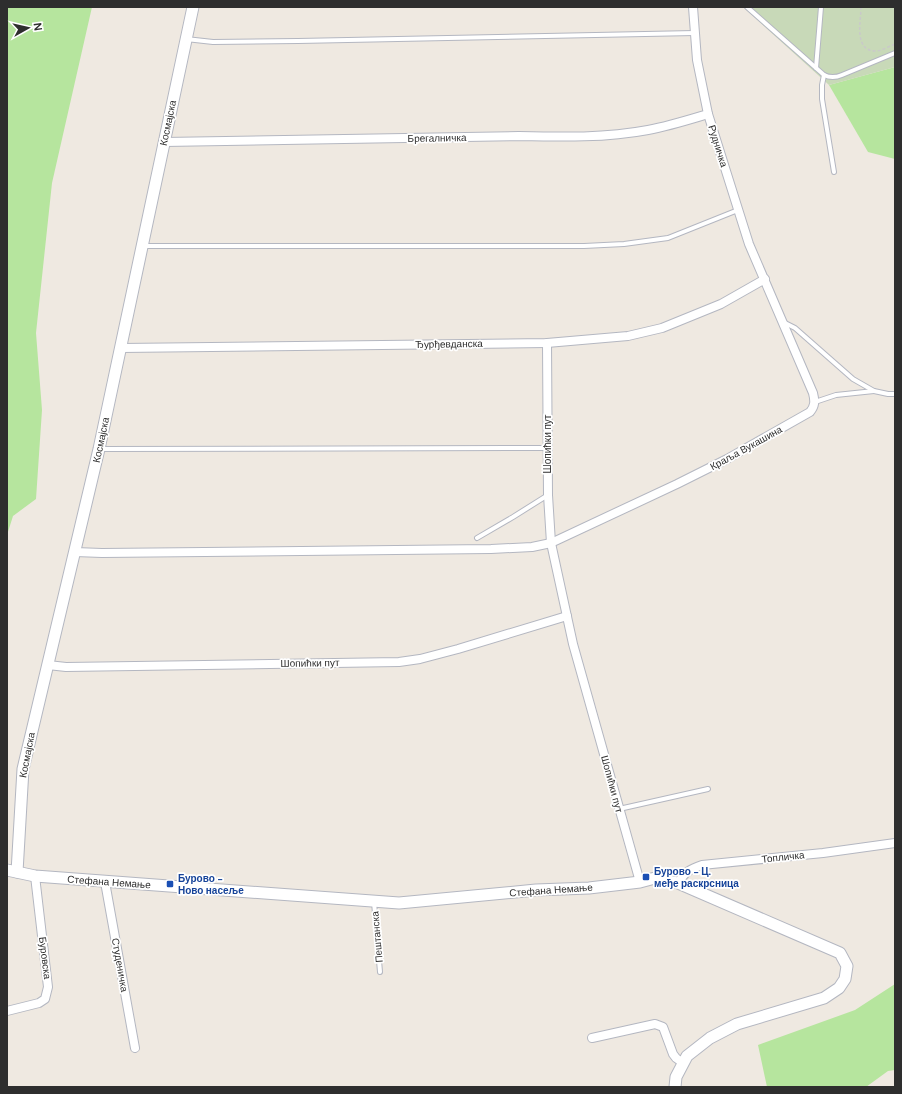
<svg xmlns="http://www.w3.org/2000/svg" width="902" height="1094" font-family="'DM Sans',sans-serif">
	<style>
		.green { fill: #b6e59e }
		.cemetery { fill: #c8d9b8 }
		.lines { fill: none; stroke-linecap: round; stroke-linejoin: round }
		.lane-casing { stroke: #b4b7c1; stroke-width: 6 }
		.street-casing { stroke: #b4b7c1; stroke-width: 10 }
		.secondary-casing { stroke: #b4b7c1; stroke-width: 13 }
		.path { stroke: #c9c9c9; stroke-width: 1.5; stroke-dasharray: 3 2; stroke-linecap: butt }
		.lane { stroke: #fff; stroke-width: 4 }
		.street { stroke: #fff; stroke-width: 8 }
		.secondary { stroke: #fff; stroke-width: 11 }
		.transit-dot { fill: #1a4fb4; stroke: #fff; stroke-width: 1.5 }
		.labels { text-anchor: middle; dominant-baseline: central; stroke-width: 3.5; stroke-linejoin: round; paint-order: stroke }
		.street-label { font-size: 10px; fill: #2e2e2e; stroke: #fff }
		.transit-label { font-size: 10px; font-weight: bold; fill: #164399; stroke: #fff; text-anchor: start }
	</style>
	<rect width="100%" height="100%" fill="#efe9e1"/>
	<!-- green -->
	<g class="green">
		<polygon points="7,7 92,7 52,183 36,333 42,410 36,499 13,516 7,535"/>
		<polygon points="895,67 895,159 868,152 829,85"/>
		<polygon points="895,984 895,1070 888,1071 866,1087 767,1087 758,1045 855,1010"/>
	</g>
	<!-- cemetery -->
	<polygon class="cemetery" points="743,7 895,7 895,67 829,85"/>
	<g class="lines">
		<defs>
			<g id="lane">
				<path d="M747,7L824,75C830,78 835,78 842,75L895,53"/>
				<polyline points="186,39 213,42 298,41 695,33"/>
				<polyline points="816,68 821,7"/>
				<polyline points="824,75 822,85 822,99 834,172"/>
				<polyline points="142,246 584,246 624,244 668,238 738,210"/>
				<polyline points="785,323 795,328 853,379 874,391 888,394 895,394"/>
				<polyline points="815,402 836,395 874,391"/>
				<polyline points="100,449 547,448"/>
				<polyline points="477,538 513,517 548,495"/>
				<polyline points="619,809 708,789"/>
				<polyline points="374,902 380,972"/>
			</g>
			<g id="street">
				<path d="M164,142L519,136C562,137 606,138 648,130C669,126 688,120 708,114"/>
				<polyline points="547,343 548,495 551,543 573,644 640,882"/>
				<polyline points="121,348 547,343 628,336 662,328 721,304 765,279"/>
				<path d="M75,552L102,553L491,549L532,547L551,543L677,484L727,459L810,412C815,406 815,401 813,393L749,244L708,114L697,60L693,7"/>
				<polyline points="48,665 66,667 399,662 420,659 458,649 567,616"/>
				<polyline points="105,882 135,1048"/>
				<path d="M678,883C685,872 690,869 702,865L823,853L895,843"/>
				<polyline points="7,1011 39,1003 45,999 48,987 35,876"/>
				<polyline points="592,1038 655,1024 663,1027 673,1054 676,1058 683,1063"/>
			</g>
			<g id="secondary">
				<polyline points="7,870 35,876 399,903 536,890 589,888 640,882 655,878 678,883 840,953 847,966 845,979 839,988 824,998 737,1024 710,1038 687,1056 676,1077 675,1087"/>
				<polyline points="17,872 23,769 99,449 193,7"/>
			</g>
		</defs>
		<!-- lane casing -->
		<use href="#lane" class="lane-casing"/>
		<!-- street casing -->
		<use href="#street" class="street-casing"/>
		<!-- secondary casing -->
		<use href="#secondary" class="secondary-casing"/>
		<!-- path -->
		<path class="path" d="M861,7C861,21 853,52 877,51C883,50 890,46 895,44"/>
		<!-- lane -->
		<use href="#lane" class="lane"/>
		<!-- street -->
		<use href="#street" class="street"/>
		<!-- secondary -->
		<use href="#secondary" class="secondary"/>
	</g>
	<!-- markers -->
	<g class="transit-dot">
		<rect x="642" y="873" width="8" height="8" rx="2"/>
		<rect x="166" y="880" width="8" height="8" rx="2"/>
	</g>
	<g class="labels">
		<!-- street labels -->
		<g class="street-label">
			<text transform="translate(168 123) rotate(-78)">Космајска</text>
			<text transform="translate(437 138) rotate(-1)">Брегалничка</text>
			<text transform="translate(718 146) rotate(73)">Рудничка</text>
			<text transform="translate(449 344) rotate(-1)">Ђурђевданска</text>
			<text transform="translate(101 440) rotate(-78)">Космајска</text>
			<text transform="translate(547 444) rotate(-90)">Шопићки пут</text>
			<text transform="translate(746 448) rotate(-29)">Краља Вукашина</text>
			<text transform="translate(310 663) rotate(-1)">Шопићки пут</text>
			<text transform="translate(27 755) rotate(-79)">Космајска</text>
			<text transform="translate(612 784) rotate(75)">Шопићки пут</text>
			<text transform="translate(783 857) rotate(-6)">Топличка</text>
			<text transform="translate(109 882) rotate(4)">Стефана Немање</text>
			<text transform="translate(551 890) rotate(-4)">Стефана Немање</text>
			<text transform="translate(377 937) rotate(-95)">Пештанска</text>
			<text transform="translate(45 958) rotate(83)">Буровска</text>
			<text transform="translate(120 965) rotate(80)">Студеничка</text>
		</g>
		<!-- transit labels -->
		<g class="transit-label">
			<text x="654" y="871">Бурово - Ц.<tspan x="654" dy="12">међе раскрсница</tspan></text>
			<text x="178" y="878">Бурово -<tspan x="178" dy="12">Ново насеље</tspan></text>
		</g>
	</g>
	<!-- border -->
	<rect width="902" height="1094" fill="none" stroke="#2e2e2e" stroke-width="16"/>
	<!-- north arrow -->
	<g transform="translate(28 28) rotate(82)" stroke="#ffffff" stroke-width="3" paint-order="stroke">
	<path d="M0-3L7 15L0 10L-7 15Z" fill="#2e2e2e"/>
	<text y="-6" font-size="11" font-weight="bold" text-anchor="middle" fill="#2e2e2e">N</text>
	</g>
</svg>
